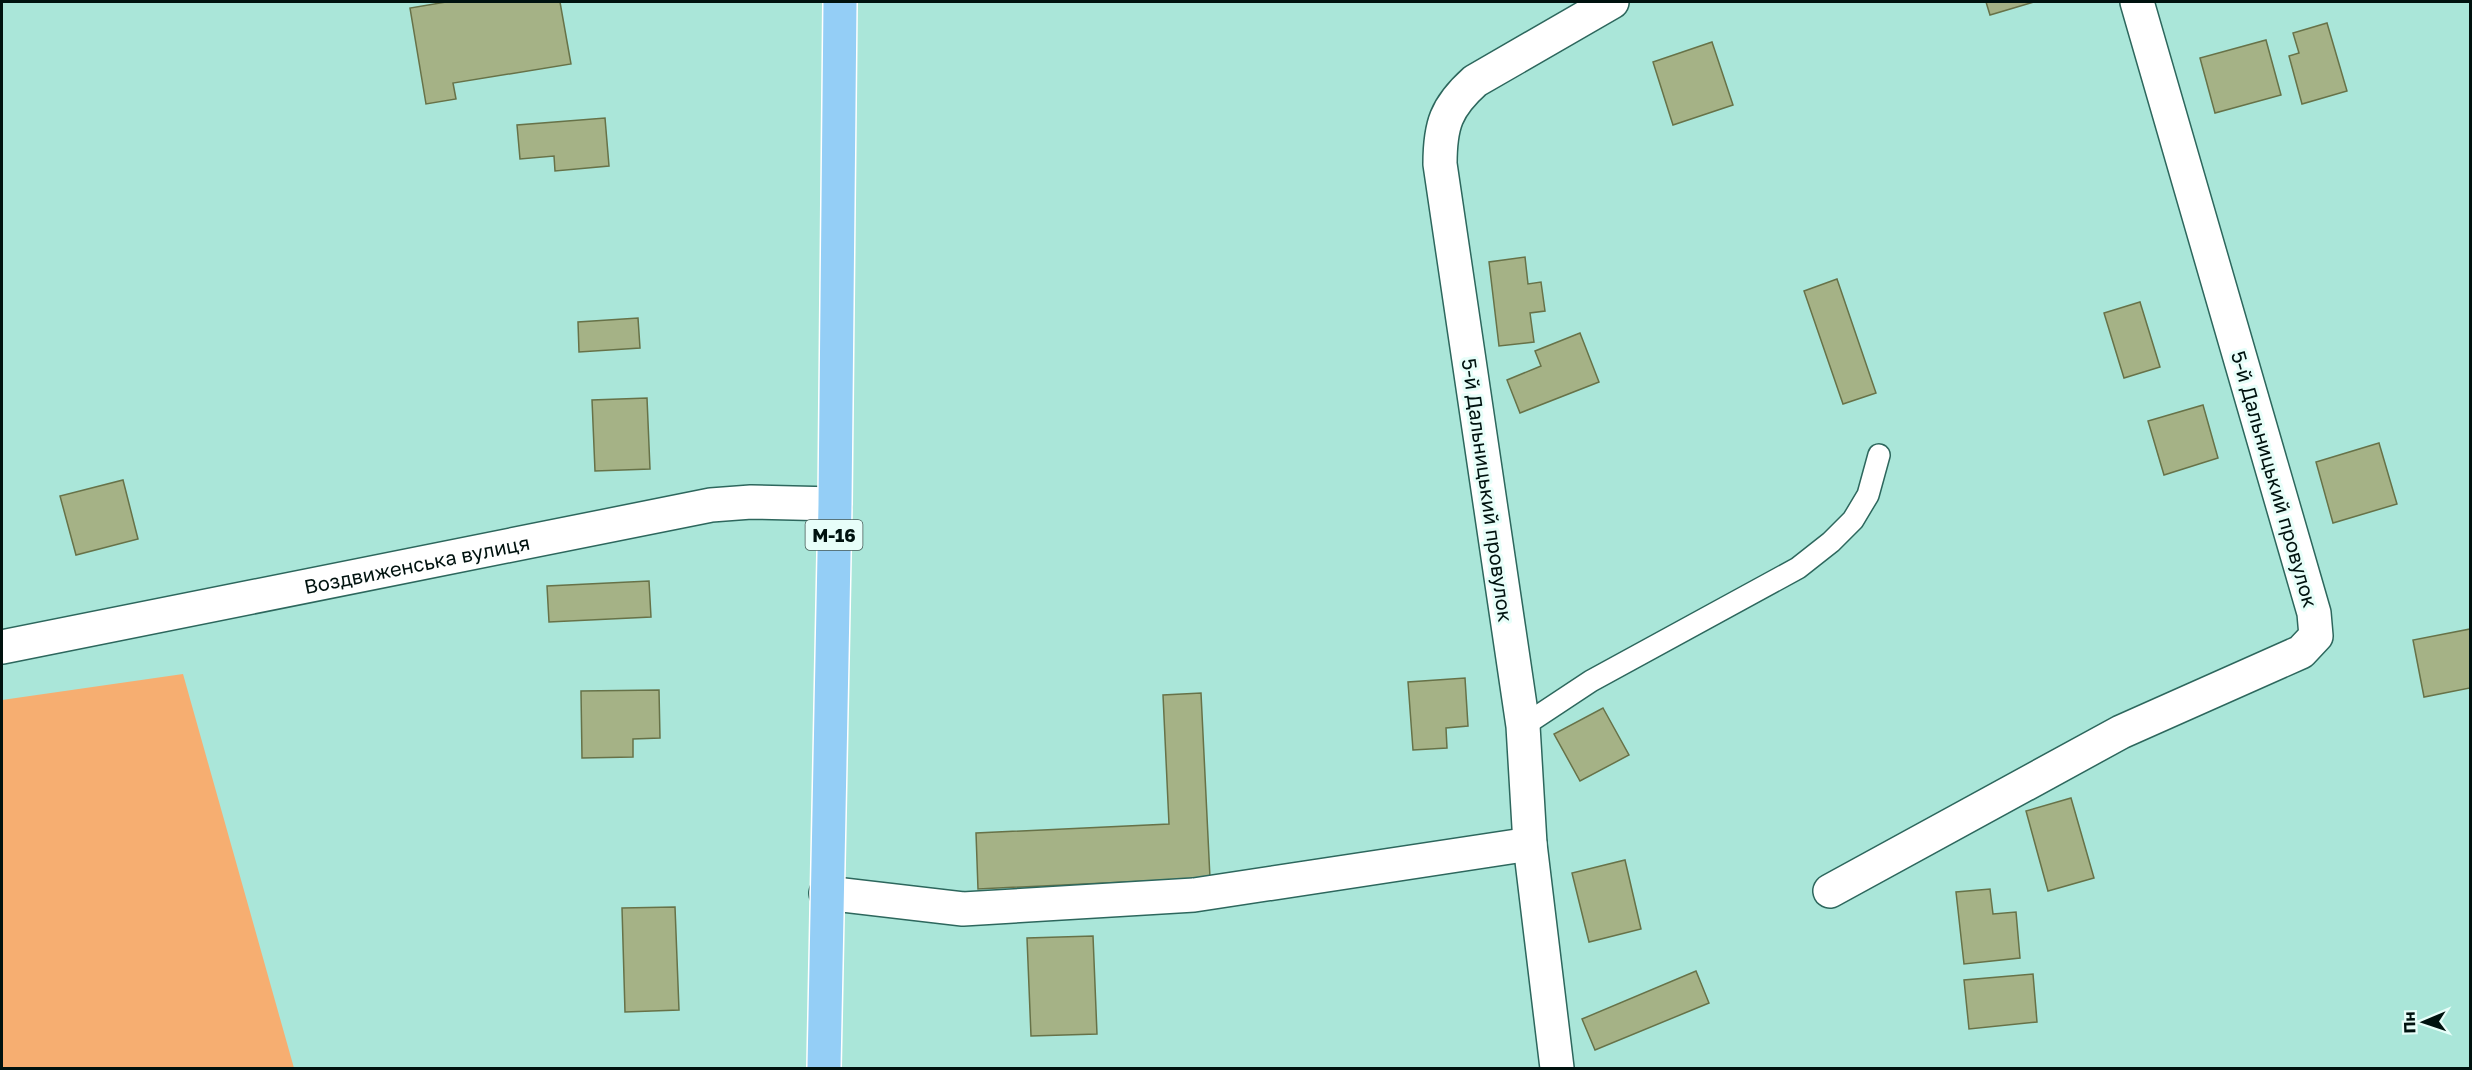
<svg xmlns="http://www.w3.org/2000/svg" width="2472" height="1070" font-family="'Golos Text',sans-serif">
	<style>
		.green { fill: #f6ae71 }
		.building { fill: #a5b286; stroke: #677248; stroke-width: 1.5 }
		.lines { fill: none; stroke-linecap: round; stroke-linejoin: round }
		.service-casing { stroke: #2d675d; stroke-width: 24 }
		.minor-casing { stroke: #2d675d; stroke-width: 36 }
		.trunk-casing { stroke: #fff; stroke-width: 36 }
		.service { stroke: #fff; stroke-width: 21 }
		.minor { stroke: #fff; stroke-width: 33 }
		.trunk { stroke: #94cef6; stroke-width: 33 }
		.labels { text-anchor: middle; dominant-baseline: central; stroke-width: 6; stroke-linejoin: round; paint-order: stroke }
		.shield { fill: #e7fef9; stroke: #455955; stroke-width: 1.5 }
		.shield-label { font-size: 18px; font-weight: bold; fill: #00120f }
		.street-label { font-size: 20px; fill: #00120f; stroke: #e7fef9 }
	</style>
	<rect width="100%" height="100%" fill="#aae6d9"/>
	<!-- green -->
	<polygon class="green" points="183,674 294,1068 2,1068 2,700"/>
	<!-- building -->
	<g class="building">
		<polygon points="446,2 560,2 571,64 453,83 456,99 426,104 410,8"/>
		<polygon points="1986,2 2034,2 1990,15"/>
		<polygon points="2327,23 2347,91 2302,104 2289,56 2299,53 2293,33"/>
		<polygon points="2266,40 2281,95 2215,113 2200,58"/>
		<polygon points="1712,42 1733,105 1673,125 1653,62"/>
		<polygon points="605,118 609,166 555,171 554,156 520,159 517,125"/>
		<polygon points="1525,257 1528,284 1541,282 1545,311 1530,313 1534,342 1499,346 1489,262"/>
		<polygon points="1837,279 1876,393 1843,404 1804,291"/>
		<polygon points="2140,302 2160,367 2124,378 2104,313"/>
		<polygon points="638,318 640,348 579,352 578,322"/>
		<polygon points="1580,333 1599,382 1520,413 1507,380 1541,366 1535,351"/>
		<polygon points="647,398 650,469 595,471 592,400"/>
		<polygon points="2203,405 2218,458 2164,475 2148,421"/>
		<polygon points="2379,443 2397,504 2333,523 2316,462"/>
		<polygon points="123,480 138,539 76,555 60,496"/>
		<polygon points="649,581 651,617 549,622 547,586"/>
		<polygon points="2470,629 2470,688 2424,697 2413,640"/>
		<polygon points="1465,678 1468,726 1446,728 1447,748 1413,750 1408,682"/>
		<polygon points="659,690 660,738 633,739 633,757 582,758 581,691"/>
		<polygon points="1201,693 1210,878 978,889 976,833 1169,824 1163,695"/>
		<polygon points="1603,708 1629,755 1580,781 1554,734"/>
		<polygon points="2071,798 2094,878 2048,891 2026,811"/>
		<polygon points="1625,860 1641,929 1589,942 1572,873"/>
		<polygon points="1990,889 1993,914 2016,912 2020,958 1964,964 1956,892"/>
		<polygon points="675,907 679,1010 625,1012 622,908"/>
		<polygon points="1093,936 1097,1034 1031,1036 1027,938"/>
		<polygon points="1696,971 1709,1003 1595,1050 1582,1019"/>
		<polygon points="2033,974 2037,1022 1969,1029 1964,980"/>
	</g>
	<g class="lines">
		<defs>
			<polyline id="service" points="1523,726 1591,681 1798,568 1831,542 1853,520 1868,495 1879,455"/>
			<g id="minor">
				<path id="s1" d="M2,647L711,505L751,502L835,504"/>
				<polyline points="1830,891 2121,732 2301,652 2316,636 2314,613 2137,2"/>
				<polyline points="826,893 963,909 1194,895 1530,844"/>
				<path d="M1557,1068L1530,844L1523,726L1440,164C1440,125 1446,107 1475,81L1612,2"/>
			</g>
			<polyline id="trunk" points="824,1068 835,504 840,2"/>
		</defs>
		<!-- service casing -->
		<use href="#service" class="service-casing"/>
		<!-- minor casing -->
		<use href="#minor" class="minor-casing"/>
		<!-- trunk casing -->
		<use href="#trunk" class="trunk-casing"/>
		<!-- service -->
		<use href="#service" class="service"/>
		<!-- minor -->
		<use href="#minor" class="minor"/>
		<!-- trunk -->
		<use href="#trunk" class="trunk"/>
	</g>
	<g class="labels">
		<!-- shield labels -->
		<rect class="shield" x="805.5" y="520" width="57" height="30" rx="4.5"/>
		<g class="shield-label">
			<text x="834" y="535">М-16</text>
		</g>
		<!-- street labels -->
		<g class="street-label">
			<text transform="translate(2275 479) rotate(74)">5-й Дальницький провулок</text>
			<text transform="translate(1488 490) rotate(82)">5-й Дальницький провулок</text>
			<text stroke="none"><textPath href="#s1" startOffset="423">Воздвиженська вулиця</textPath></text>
		</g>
	</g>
	<!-- border -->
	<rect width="2472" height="1070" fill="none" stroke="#00120f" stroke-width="6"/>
	<!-- north arrow -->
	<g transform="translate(2424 1022) rotate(268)" stroke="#e7fef9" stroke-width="4.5" paint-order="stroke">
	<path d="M0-4.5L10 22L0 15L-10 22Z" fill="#00120f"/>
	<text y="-9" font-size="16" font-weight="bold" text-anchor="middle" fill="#00120f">Пн</text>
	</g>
</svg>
